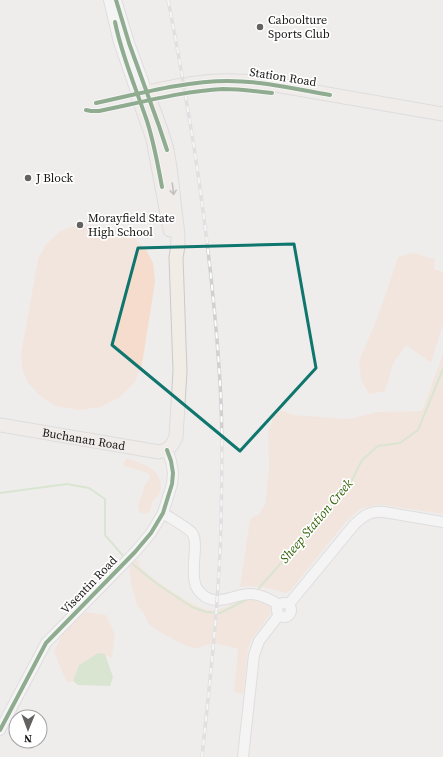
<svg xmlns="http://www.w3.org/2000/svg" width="443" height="757" font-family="'Source Serif 4',serif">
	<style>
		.green { fill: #f6dccc }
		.water { fill: #bfdcae }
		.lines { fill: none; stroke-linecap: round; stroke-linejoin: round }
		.stream { stroke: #bfdcae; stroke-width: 2 }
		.minor-casing { stroke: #cccbca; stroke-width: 12 }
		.major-casing { stroke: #cacac9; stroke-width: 15 }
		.minor { stroke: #fcfcfc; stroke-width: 10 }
		.major { stroke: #f1ece6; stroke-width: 13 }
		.rail-casing { stroke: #d1d0d0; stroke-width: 3.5 }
		.rail { stroke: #fff; stroke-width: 2; stroke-dasharray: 6; stroke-linecap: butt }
		.cycleway-casing { stroke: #fff; stroke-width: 6 }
		.cycleway { stroke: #1b5e20; stroke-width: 4 }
		.oneway { stroke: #8f8c88 }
		.marked { fill: none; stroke: #0f766e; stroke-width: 3; stroke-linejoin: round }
		.poi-dot { fill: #636261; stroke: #fff; stroke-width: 1.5 }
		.labels { text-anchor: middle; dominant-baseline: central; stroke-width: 3.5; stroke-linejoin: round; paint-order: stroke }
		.poi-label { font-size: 12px; fill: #181716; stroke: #fff; text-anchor: start }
		.street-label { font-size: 12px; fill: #181716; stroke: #fff }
		.water-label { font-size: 13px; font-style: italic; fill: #2d5e00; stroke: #fff }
	</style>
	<rect width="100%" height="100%" fill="#eeedec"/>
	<!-- green -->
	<g class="green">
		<polygon points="90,225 114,229 132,236 145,248 153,263 155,282 142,364 135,382 120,397 101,407 79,410 56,406 40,396 28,383 22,369 21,354 38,259 46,244 60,231 74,226"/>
		<polygon points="413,253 435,259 434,269 443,272 443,324 431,363 406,345 393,364 385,391 369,394 361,380 359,360 374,326 385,296 398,257"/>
		<polygon points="443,354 443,514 383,505 376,505 360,509 344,524 291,590 286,593 267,588 251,586 240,587 250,519 259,514 265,504 269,468 268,431 272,423 272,417 278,409 293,415 348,419 377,412 422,411"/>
		<path d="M127,458C139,463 156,466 160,480C163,491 159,494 152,502C152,517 139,517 138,507C138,501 142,497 143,491C144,490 144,486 145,485C146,482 149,480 150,477L148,473L124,466C123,462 124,461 127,458Z"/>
		<path d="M136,560L140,561L139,566C150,577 194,609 209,610C223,611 234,602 247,600C255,598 264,603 271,606V611L270,614L252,639L248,649L243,694L234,692L238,649C223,645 211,640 197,649L182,644L158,631L148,623L143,612L137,605L131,584L129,567Z"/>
		<path d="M86,612L106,615L115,635L112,658C96,650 92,657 79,665L73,681L67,683L54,652L63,632Z"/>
	</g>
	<!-- water -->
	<polygon class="water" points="98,653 105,654 113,677 110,686 78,685 73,681 79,665"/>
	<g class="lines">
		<!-- stream -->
		<g class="stream">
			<polyline points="0,493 67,484 89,488 105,499 105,535 125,558"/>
			<polyline points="130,562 157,584 192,607 206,612 220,613 248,599"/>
			<polyline points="259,588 349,486 362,460 378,446 400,443 418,430 443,369"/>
		</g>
		<defs>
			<g id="minor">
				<polyline points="109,0 119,42 137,94"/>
				<polyline points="116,0 129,43 147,92"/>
				<path d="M163,513C170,518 187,527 192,533C195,537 195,541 195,546C195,556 192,573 195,583C196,588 199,592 203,595C217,607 235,594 250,594C261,594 270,599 279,605"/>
				<circle cx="284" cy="610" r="7"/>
				<path d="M289,604L354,525C364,515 370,511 384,512L443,522"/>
				<polyline points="0,730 46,643 135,552 151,533 163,513 172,484 173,473 171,461 167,450"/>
				<polyline points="243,757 254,655 259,641 279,615"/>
			</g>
			<g id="major">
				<path d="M170,230L153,139L137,94C170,87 204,79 238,81C253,81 267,84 281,86L443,114"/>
				<path id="s1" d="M0,425L159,452C169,450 172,446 176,437L180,371L176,257C180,242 177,226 175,211C173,191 171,170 167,150C162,130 154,111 147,92"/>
			</g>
		</defs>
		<!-- minor casing -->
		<use href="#minor" class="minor-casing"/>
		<!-- major casing -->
		<use href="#major" class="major-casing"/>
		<!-- minor -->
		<use href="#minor" class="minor"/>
		<!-- major -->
		<use href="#major" class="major"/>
		<defs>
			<path id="rail" d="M168,0C178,49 186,98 194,147C205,220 214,294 219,367C223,419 222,472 221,524C219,602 210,680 202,757"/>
		</defs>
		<!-- rail casing -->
		<use href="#rail" class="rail-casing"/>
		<!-- rail -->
		<use href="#rail" class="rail"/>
		<defs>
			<g id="cycleway">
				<polyline points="116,0 129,43 159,126 167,150"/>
				<path d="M115,22C122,57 136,88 147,121C154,143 158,165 162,187"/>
				<path d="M96,103C138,94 185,81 228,81C262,81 296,89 330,95"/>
				<path d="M86,110L91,111H99C139,103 182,91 223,89C239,89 256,91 272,93"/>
				<polyline points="0,730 46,643 135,552 151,533 163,513 172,484 173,473 171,461 167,450"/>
			</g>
		</defs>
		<!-- cycleway casing -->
		<use href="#cycleway" class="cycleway-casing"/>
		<!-- cycleway -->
		<use href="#cycleway" class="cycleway"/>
	</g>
	<!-- one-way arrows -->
	<defs><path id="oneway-shaft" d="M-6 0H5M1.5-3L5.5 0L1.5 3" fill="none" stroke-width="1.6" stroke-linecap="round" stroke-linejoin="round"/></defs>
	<use class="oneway" href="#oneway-shaft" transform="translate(173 189) rotate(83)"/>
	<!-- marked area -->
	<path d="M0 0H443V757H0ZM294,244L316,368L240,451L112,345L138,248Z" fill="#eeedec" fill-opacity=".55" fill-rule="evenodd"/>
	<path class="marked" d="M294,244L316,368L240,451L112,345L138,248Z"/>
	<!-- markers -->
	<g class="poi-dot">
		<circle cx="260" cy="27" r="4"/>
		<circle cx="28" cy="178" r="4"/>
		<circle cx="80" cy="225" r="4"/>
	</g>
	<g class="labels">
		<!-- poi labels -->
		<g class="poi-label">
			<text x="268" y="20">Caboolture<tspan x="268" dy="14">Sports Club</tspan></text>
			<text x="36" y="178">J Block</text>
			<text x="88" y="218">Morayfield State<tspan x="88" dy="14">High School</tspan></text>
		</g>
		<!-- street labels -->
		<g class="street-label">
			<text transform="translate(283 77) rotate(9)">Station Road</text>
			<text stroke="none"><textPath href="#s1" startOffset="85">Buchanan Road</textPath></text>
			<text transform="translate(89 585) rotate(-46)">Visentin Road</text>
		</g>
		<!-- water labels -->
		<g class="water-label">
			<text transform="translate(316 521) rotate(-50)">Sheep Station Creek</text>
		</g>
	</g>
	<!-- north arrow -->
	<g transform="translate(28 729) rotate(181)"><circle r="19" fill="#ffffff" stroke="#a3a2a2"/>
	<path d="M0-3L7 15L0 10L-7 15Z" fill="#636261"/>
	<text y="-6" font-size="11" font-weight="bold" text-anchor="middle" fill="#181716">N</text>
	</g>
</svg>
